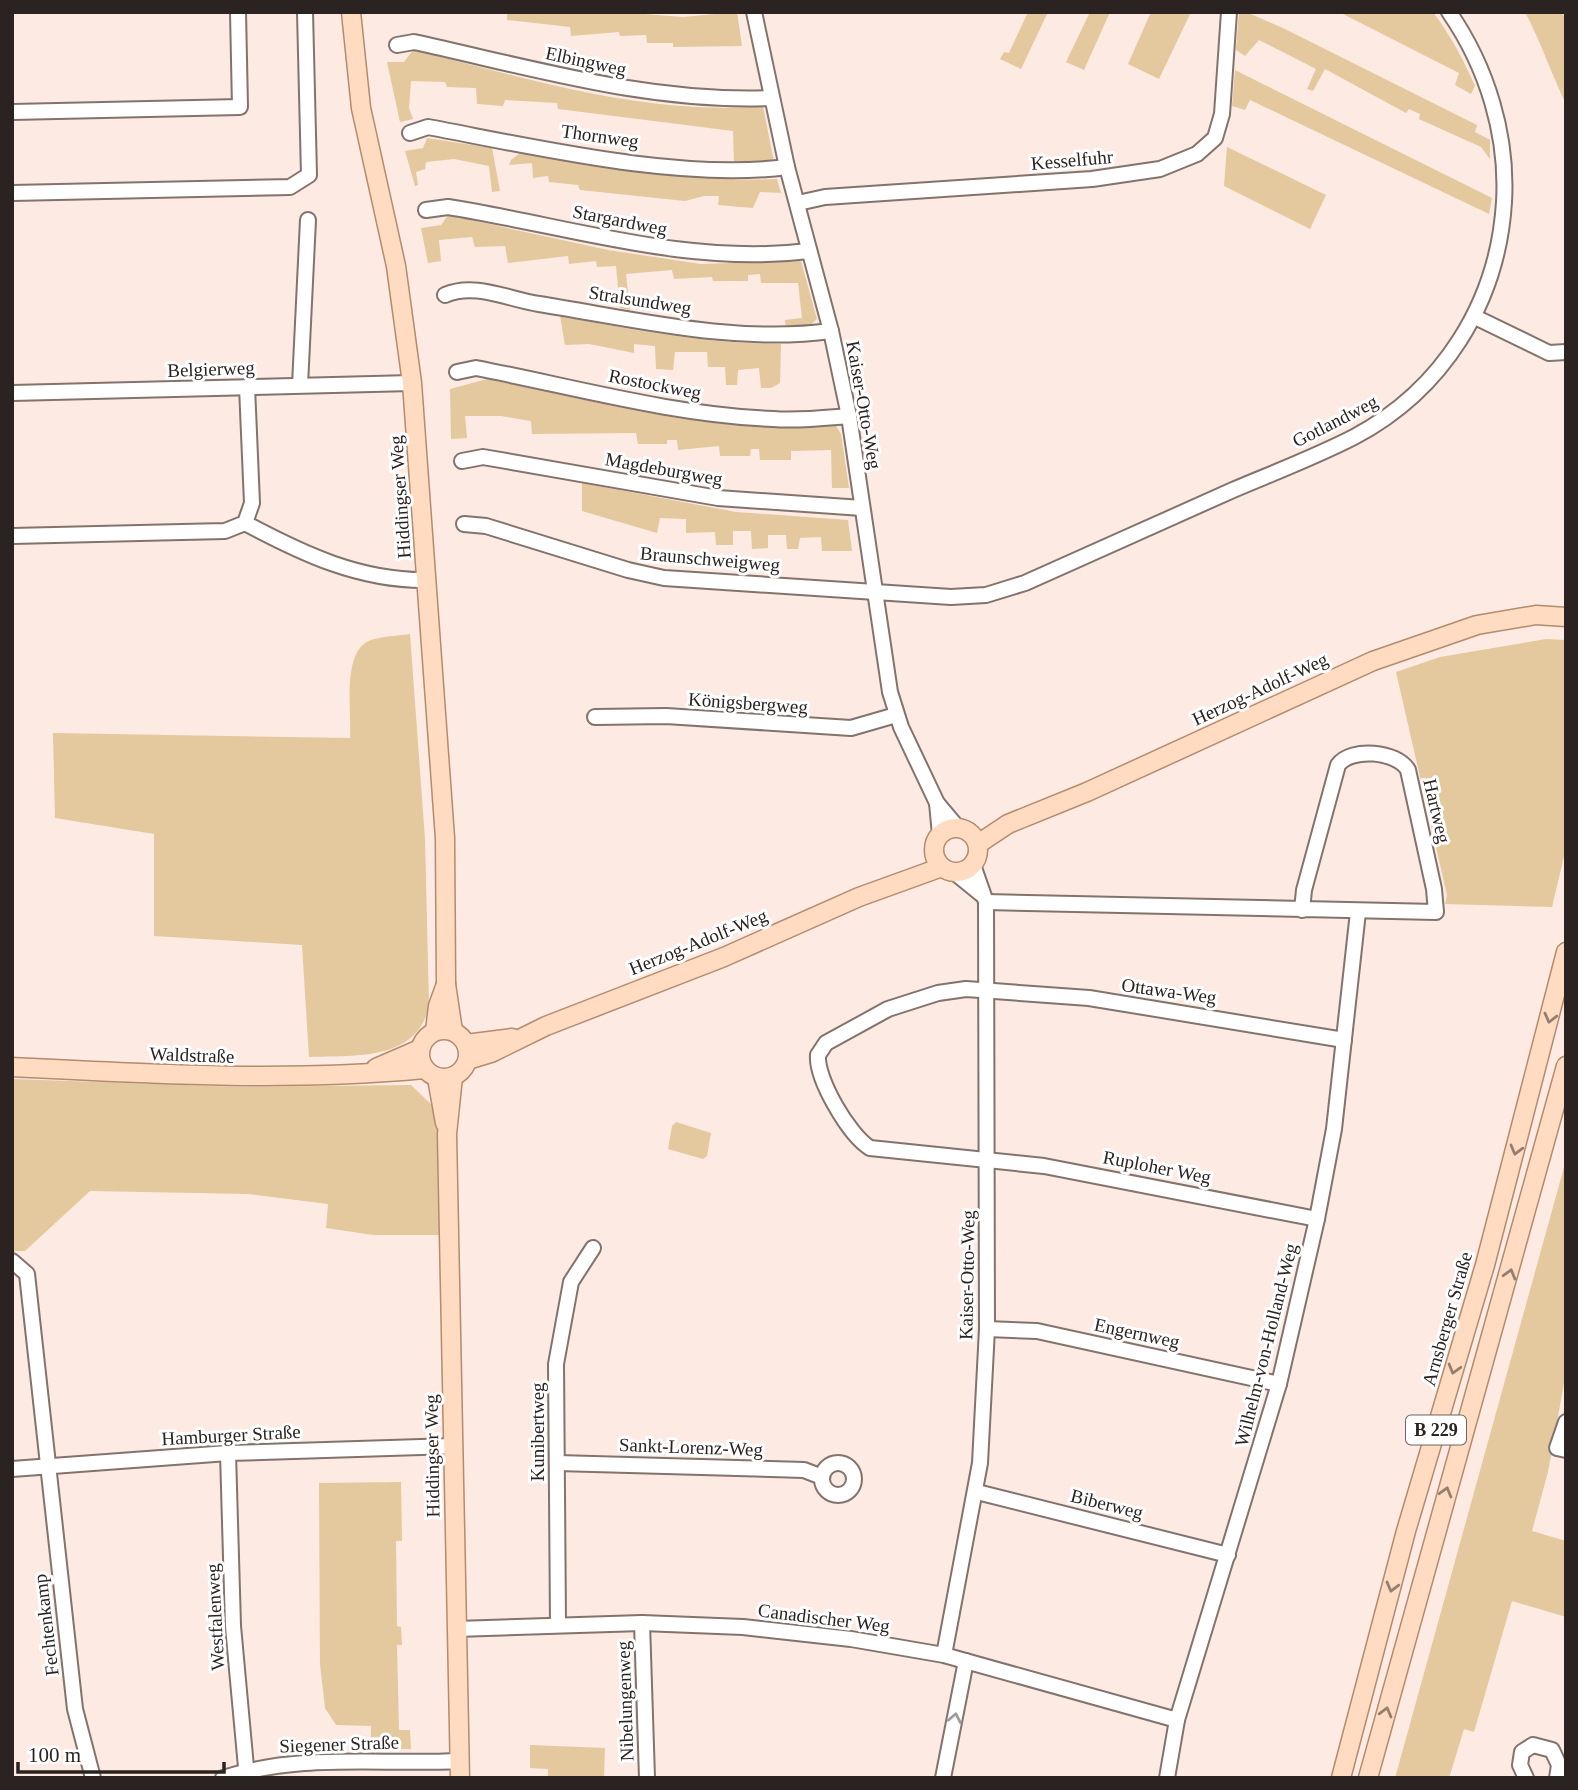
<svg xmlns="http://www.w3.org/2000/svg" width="1578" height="1790" font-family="'Times New Roman',serif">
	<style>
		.green { fill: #e4c89e }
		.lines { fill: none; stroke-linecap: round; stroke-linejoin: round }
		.minor-casing { stroke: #83736d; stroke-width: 18 }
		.major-casing { stroke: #b38b6e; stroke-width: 21 }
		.minor { stroke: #fff; stroke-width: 14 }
		.major { stroke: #fedbc1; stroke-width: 18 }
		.oneway { stroke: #947f71 }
		.oneway2 { stroke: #9f9c9b }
		.labels { text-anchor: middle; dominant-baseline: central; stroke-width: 6; stroke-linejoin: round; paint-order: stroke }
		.shield { fill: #fff; stroke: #6a6564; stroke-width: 2 }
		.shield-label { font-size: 18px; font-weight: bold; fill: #2a2321 }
		.street-label { font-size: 19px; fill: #2a2321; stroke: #fff }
	</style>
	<rect width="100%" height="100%" fill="#fceae3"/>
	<!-- green -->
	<g class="green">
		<polygon points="507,12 618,12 683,17 737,12 742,46 673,47 673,43 647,43 646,35 620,36 619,32 571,36 570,27 507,20"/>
		<polygon points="1028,12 1048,12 1021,69 1000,59 1004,52 1009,53"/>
		<polygon points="1090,12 1110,12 1084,70 1066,62"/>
		<polygon points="1151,12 1191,12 1159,79 1128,64"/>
		<polygon points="1239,12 1246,12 1283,28 1477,125 1475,132 1490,140 1490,159 1481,147 1419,119 1420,114 1409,109 1406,113 1325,69 1313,91 1307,89 1316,69 1259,40 1245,56 1236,50"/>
		<path d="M1339,12H1433C1451,36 1463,59 1475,86L1471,94L1455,85L1459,73Z"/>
		<path d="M1525,12H1562L1566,20V104C1551,73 1541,42 1525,12Z"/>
		<path d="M413,50C527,78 644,116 763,106L774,162L734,163L733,131L558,109L557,103L505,100L503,106L477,104L476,88L447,87L445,82L411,81L409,108L413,119L400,122L387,62H404Z"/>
		<polygon points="1235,70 1492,198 1489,214 1250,100 1245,110 1232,106"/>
		<polygon points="427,138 492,148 500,191 492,192 489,166 454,159 426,162 425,169 416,172 418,185 415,186 405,151 423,148"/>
		<polygon points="1227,147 1326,195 1310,229 1224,186"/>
		<path d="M520,153C606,165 690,183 777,179L781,193L760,192L753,208L718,205L719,196H704L685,201L580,190L578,185L549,182L548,176L533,178L532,163L509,165L511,160Z"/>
		<polygon points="448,215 608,250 701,264 801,261 817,319 807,328 786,329 785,320 802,318 798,283 761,283 760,274 748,275 748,281 713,281 712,277 674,279 672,270 626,274 630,310 620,308 616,266 597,267 596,261 569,264 568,256 508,263 505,246 475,247 472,237 439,240 441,261 428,263 421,228 441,225"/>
		<path d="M560,316C633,330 706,344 781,344L780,383L771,388H761L759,368L738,370L737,385H726L725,367H708L707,352H675L673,370L656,369L655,346L634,344V353L589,344L565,345Z"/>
		<path d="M487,379C601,402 717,437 835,424L841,434L849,488H832L831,450L791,451V460H760L759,449H751L750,456H720L719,446L678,450L677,440H667V444H638L636,433L532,434L531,421L501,416H465L467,438L451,439L450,389Z"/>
		<polygon points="582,483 736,512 848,520 852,551 822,551 821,537 800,538 798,549 787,549 786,535 768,535 768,548 752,549 751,531 733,531 733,545 716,545 715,532 686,533 686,519 660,518 657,533 582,511"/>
		<path d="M410,634L425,839L429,1007C415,1062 354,1055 309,1057L302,945L154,936V834L55,818L53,733L350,738C352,713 341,650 371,640C383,636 398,636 410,634Z"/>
		<polygon points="1546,639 1566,640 1566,848 1552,907 1445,904 1447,895 1396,672 1440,657"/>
		<polygon points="12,1079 243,1087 411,1085 437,1110 443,1235 373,1235 326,1228 328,1204 248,1194 90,1191 25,1251 12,1251"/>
		<polygon points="676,1122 711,1133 707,1156 703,1159 668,1149 672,1126"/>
		<polygon points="1566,1160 1566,1372 1548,1472 1532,1531 1566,1541 1566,1617 1512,1601 1474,1732 1464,1729 1449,1778 1395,1778"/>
		<polygon points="401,1482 402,1541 396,1541 397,1626 401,1627 402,1645 397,1645 399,1730 410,1730 411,1749 394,1749 393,1739 371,1738 371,1726 336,1725 325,1708 320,1664 319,1483"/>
		<polygon points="530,1745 605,1748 604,1778 548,1778 548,1769 530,1768"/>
	</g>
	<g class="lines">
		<defs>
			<g id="minor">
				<polyline points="754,12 787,167 831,331 849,416 890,692 901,727 937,803 958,828"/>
				<path d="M397,45L414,42C533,68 649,103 771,98"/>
				<polyline points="12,112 240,107 238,12"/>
				<path d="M410,133L428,127C535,147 680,181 787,167"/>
				<polyline points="12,193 290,187 309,175 305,12"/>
				<polyline points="798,203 825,197 1092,179 1160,169 1197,154 1215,138 1222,114 1229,12"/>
				<path d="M426,210L448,207C568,226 686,266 809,251"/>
				<path d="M445,295C475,282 507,299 539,304C634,319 734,344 831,331"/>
				<polyline points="1475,317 1549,353 1566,352"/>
				<path d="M457,372L476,368C574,387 673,415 773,419C798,421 824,418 849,416"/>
				<polyline points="300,385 308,220"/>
				<polyline points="12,393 412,383"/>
				<polyline points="462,461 483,457 718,498 862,508"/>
				<path d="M245,523C303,554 360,581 427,580"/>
				<path d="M464,524L486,526L628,570L664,578L951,597L986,595L1025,583C1094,552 1164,521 1233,490C1273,473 1315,457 1354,437C1443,390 1498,302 1504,202C1508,135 1487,67 1449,12"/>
				<polyline points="12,536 225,531 245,523 252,503 247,387"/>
				<polyline points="595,717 666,716 851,728 896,715"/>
				<polyline points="937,803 940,835"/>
				<polyline points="954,872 981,894"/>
				<path d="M986,902L1436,912L1434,889L1408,770C1397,751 1351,747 1338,765L1304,890L1302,910"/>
				<path d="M1317,1219L1044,1166L870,1148C849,1135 816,1079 818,1055L826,1043L888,1009L938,993L966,989L1089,998L1344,1040"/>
				<polyline points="12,1261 27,1274 75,1709 93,1778"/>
				<polyline points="987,1329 1037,1331 1279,1384"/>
				<polyline points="1566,1422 1557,1448 1566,1450"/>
				<polyline points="228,1453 233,1626 247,1778"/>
				<circle cx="838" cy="1479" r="16"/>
				<polyline points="557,1463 804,1470 822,1477"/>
				<polyline points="12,1469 228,1453 453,1446"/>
				<polyline points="977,1492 1228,1555"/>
				<polyline points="642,1623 647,1778"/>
				<polyline points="558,1624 556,1364 571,1282 593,1248"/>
				<polyline points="456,1629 642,1623 743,1627 851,1639 944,1655 1177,1720"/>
				<polyline points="944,1655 980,1463 987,1329 986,902 973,865"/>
				<path d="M223,1778C301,1753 378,1765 459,1761"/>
				<polyline points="943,1778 966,1661"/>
				<polyline points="1167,1778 1177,1720 1279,1384 1317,1219 1334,1129 1358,912"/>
				<polyline points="1526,1778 1520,1765 1522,1752 1533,1745 1552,1750 1559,1765 1557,1778"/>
			</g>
			<g id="major">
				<polyline points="351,12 361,108 396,266 412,383 445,838 446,984 453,1031"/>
				<circle cx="956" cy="850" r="22"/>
				<polyline points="978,844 1008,824 1087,792 1373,661 1477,625 1536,615 1566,617"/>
				<circle cx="444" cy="1054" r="24"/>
				<polyline points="435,1031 438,1006 446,984"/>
				<polyline points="466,1044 512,1038"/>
				<polyline points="468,1060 491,1053 546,1026 724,957 859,897 942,867"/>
				<path d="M12,1067C150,1074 287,1082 424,1069"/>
				<polyline points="376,1068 420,1049"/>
				<polyline points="453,1077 447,1134 460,1778"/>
				<polyline points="437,1078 445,1123"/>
				<polyline points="1341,1778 1406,1531 1485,1265 1566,952"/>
				<polyline points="1368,1778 1566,1066"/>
			</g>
		</defs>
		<!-- minor casing -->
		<use href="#minor" class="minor-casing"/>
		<!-- major casing -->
		<use href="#major" class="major-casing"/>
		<!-- minor -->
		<use href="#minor" class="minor"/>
		<!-- major -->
		<use href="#major" class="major"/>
	</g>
	<!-- one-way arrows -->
	<defs><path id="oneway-chevron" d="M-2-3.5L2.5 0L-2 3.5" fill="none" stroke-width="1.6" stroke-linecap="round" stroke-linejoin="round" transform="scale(1.75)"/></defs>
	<g class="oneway">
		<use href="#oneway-chevron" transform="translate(1550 1018) rotate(104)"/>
		<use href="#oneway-chevron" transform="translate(1516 1150) rotate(105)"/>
		<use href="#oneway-chevron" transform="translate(1510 1274) rotate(-74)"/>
		<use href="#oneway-chevron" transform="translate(1454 1369) rotate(106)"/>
		<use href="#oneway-chevron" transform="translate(1446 1492) rotate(-74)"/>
		<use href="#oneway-chevron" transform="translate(1392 1587) rotate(105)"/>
		<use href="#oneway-chevron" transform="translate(1386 1712) rotate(-75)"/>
	</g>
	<use class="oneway2" href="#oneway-chevron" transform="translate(955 1718) rotate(-79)"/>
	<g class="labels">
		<!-- shield labels -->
		<rect class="shield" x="1406" y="1415.5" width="60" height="29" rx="5"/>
		<g class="shield-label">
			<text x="1436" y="1430">B 229</text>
		</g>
		<!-- street labels -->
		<g class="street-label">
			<text transform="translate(586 61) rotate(12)">Elbingweg</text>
			<text transform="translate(600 136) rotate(8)">Thornweg</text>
			<text transform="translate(1072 160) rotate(-5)">Kesselfuhr</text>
			<text transform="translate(620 220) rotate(11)">Stargardweg</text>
			<text transform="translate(640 300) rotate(9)">Stralsundweg</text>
			<text transform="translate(211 369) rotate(-2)">Belgierweg</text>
			<text transform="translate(655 384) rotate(11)">Rostockweg</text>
			<text transform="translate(864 405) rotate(80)">Kaiser-Otto-Weg</text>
			<text transform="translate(1335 421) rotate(-27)">Gotlandweg</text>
			<text transform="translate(664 469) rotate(10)">Magdeburgweg</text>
			<text transform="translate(400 497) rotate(-94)">Hiddingser Weg</text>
			<text transform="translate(710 559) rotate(5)">Braunschweigweg</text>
			<text transform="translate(1260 689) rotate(-25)">Herzog-Adolf-Weg</text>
			<text transform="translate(748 703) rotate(4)">Königsbergweg</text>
			<text transform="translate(1437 811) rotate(77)">Hartweg</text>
			<text transform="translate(698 942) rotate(-22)">Herzog-Adolf-Weg</text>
			<text transform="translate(1169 991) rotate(8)">Ottawa-Weg</text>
			<text transform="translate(192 1055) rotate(2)">Waldstraße</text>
			<text transform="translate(1157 1167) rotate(11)">Ruploher Weg</text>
			<text transform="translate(967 1275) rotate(-89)">Kaiser-Otto-Weg</text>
			<text transform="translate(1447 1319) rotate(-74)">Arnsberger Straße</text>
			<text transform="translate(1137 1333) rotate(12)">Engernweg</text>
			<text transform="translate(1266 1345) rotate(-76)">Wilhelm-von-Holland-Weg</text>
			<text transform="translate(537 1432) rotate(-90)">Kunibertweg</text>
			<text transform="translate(231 1435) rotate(-3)">Hamburger Straße</text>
			<text transform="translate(691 1447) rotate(2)">Sankt-Lorenz-Weg</text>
			<text transform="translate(432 1456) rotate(-91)">Hiddingser Weg</text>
			<text transform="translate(1107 1504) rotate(14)">Biberweg</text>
			<text transform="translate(215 1617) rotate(-93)">Westfalenweg</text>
			<text transform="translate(824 1618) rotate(7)">Canadischer Weg</text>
			<text transform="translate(46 1625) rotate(-97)">Fechtenkamp</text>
			<text transform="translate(625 1701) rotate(-92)">Nibelungenweg</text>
			<text transform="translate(339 1744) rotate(-2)">Siegener Straße</text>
		</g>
	</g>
	<!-- border -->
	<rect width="1578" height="1790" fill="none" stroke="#2a2321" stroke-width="28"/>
	<!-- scale -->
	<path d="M18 1762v10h206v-10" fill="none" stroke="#2a2321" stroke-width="3.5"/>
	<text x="28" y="1762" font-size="21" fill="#2a2321" stroke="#ffffff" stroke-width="5" paint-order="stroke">100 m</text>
</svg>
